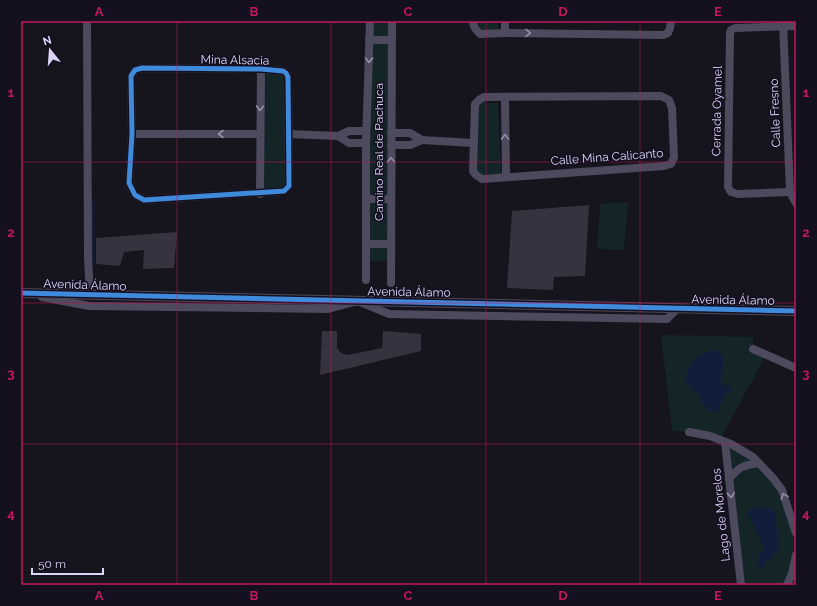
<svg xmlns="http://www.w3.org/2000/svg" width="817" height="606" font-family="Raleway,sans-serif">
	<style>
		.green { fill: #142527 }
		.water { fill: #121c3b }
		.lines { fill: none; stroke-linecap: round; stroke-linejoin: round }
		.stream { stroke: #121c3b; stroke-width: 3 }
		.building { fill: #36323f }
		.minor { stroke: #4c4a5c; stroke-width: 8 }
		.tertiary { stroke: #4c4a5c; stroke-width: 10 }
		.cycleway-casing { stroke: #151020; stroke-width: 8 }
		.cycleway { stroke: #408adc; stroke-width: 5 }
		.oneway { stroke: #9490aa }
		.grid { fill: none; stroke: #c2185b; stroke-width: 1; stroke-opacity: 0.55 }
		.labels { text-anchor: middle; dominant-baseline: central; stroke-width: 3.5; stroke-linejoin: round; paint-order: stroke }
		.street-label { font-size: 12px; fill: #ddd5f9; stroke: #151020 }
		.neatline { fill: none; stroke: #c2185b; stroke-width: 1.5 }
		.grid-label { font-size: 13px; text-anchor: middle; font-weight: bold; fill: #c2185b }
	</style>
	<rect width="100%" height="100%" fill="#16141c"/>
	<!-- green -->
	<g class="green">
		<polygon points="370,21 392,21 391,261 366,261"/>
		<polygon points="477,21 498,21 498,29 477,30"/>
		<polygon points="264,73 285,75 285,187 263,189"/>
		<polygon points="477,103 498,103 501,174 477,174"/>
		<polygon points="628,202 624,250 597,249 600,204"/>
		<polygon points="661,335 753,337 753,349 766,355 720,440 689,432 672,431"/>
		<polygon points="725,442 731,444 773,478 796,533 796,585 741,585"/>
	</g>
	<!-- water -->
	<g class="water">
		<path d="M713,350C733,352 718,374 721,384L724,386L729,385L732,390L731,392L725,394L723,397L719,409L717,411L712,412L706,409L698,394L687,384C682,370 700,352 713,350Z"/>
		<path d="M765,507L770,508L775,513L779,549L760,570C755,555 760,560 764,548L748,513L751,509Z"/>
	</g>
	<g class="lines">
		<!-- stream -->
		<polyline class="stream" points="92,201 93,262"/>
	</g>
	<!-- building -->
	<g class="building">
		<polygon points="589,205 585,276 554,277 553,290 507,288 512,211"/>
		<polygon points="177,232 174,268 143,269 144,250 124,252 120,266 96,264 96,238"/>
		<polygon points="322,331 337,331 337,348 341,353 348,355 382,348 383,331 421,334 421,351 320,375"/>
	</g>
	<g class="lines">
		<!-- minor -->
		<g class="minor">
			<polyline points="87,21 88,258 90,295"/>
			<path d="M473,21C473,27 476,30 480,34L505,33L663,35L668,33L670,28L671,21"/>
			<polyline points="505,21 505,33"/>
			<polyline points="783,22 790,192 796,203"/>
			<polyline points="369,40 392,40"/>
			<polygon points="142,68 261,69 283,71 286,73 288,77 289,186 284,191 144,200 135,195 129,183 132,134 131,76 135,70"/>
			<polygon points="661,96 669,100 672,108 674,157 671,164 664,166 482,179 476,175 473,171 475,104 479,100 484,97"/>
			<polyline points="505,97 506,176"/>
			<polyline points="132,134 260,134"/>
			<polyline points="288,134 338,136"/>
			<polyline points="422,140 473,143"/>
			<polyline points="366,143 349,143 338,136 349,131 366,131"/>
			<polyline points="391,145 410,145 422,140 410,133 391,133"/>
			<polyline points="790,192 738,194 731,192 728,187 730,33 731,30 735,28 796,26"/>
			<polyline points="260,194 261,69"/>
			<polyline points="366,199 391,199"/>
			<polyline points="366,244 391,244"/>
			<polyline points="366,280 366,143 370,21"/>
			<polyline points="391,283 392,21"/>
			<polyline points="42,297 89,306 328,309 358,301 389,314 667,319 678,308"/>
			<polyline points="753,349 796,368"/>
			<polyline points="689,432 710,436 731,444 753,457 773,478 782,490 796,533"/>
			<polyline points="725,442 741,585"/>
			<path d="M729,479C739,467 743,465 759,463"/>
			<polyline points="787,585 792,574 796,555"/>
		</g>
		<!-- tertiary -->
		<polyline class="tertiary" points="21,293 796,311"/>
		<defs>
			<g id="cycleway">
				<polygon points="142,68 261,69 283,71 286,73 288,77 289,186 284,191 144,200 135,195 129,183 132,134 131,76 135,70"/>
				<polyline points="21,293 796,311"/>
			</g>
		</defs>
		<!-- cycleway casing -->
		<use href="#cycleway" class="cycleway-casing"/>
		<!-- cycleway -->
		<use href="#cycleway" class="cycleway"/>
	</g>
	<!-- one-way arrows -->
	<defs><path id="oneway-chevron" d="M-2-3.5L2.5 0L-2 3.5" fill="none" stroke-width="1.6" stroke-linecap="round" stroke-linejoin="round"/></defs>
	<g class="oneway">
		<use href="#oneway-chevron" transform="translate(528 33) rotate(1)"/>
		<use href="#oneway-chevron" transform="translate(369 60) rotate(92)"/>
		<use href="#oneway-chevron" transform="translate(260 108) rotate(91)"/>
		<use href="#oneway-chevron" transform="translate(221 134) rotate(180)"/>
		<use href="#oneway-chevron" transform="translate(505 137) rotate(-91)"/>
		<use href="#oneway-chevron" transform="translate(391 160) rotate(-90)"/>
		<use href="#oneway-chevron" transform="translate(731 495) rotate(84)"/>
		<use href="#oneway-chevron" transform="translate(784 496) rotate(-111)"/>
	</g>
	<!-- grid -->
	<path class="grid" d="M177,21V585M331,21V585M486,21V585M640,21V585M21,162H796M21,303H796M21,444H796"/>
	<g class="labels">
		<!-- street labels -->
		<g class="street-label">
			<text transform="translate(235 60) rotate(1)">Mina Alsacia</text>
			<text transform="translate(717 111) rotate(-89)">Cerrada Oyamel</text>
			<text transform="translate(775 113) rotate(-92)">Calle Fresno</text>
			<text transform="translate(379 152) rotate(-90)">Camino Real de Pachuca</text>
			<text transform="translate(607 157) rotate(-4)">Calle Mina Calicanto</text>
			<text transform="translate(85 285) rotate(2)">Avenida Álamo</text>
			<text transform="translate(409 292) rotate(1)">Avenida Álamo</text>
			<text transform="translate(733 300) rotate(1)">Avenida Álamo</text>
			<text transform="translate(721 515) rotate(-96)">Lago de Morelos</text>
		</g>
	</g>
	<!-- border -->
	<rect width="817" height="606" fill="none" stroke="#151020" stroke-width="44"/>
	<!-- north arrow -->
	<g transform="translate(50 50) rotate(343)" stroke="#151020" stroke-width="3" paint-order="stroke">
	<path d="M0-3L7 15L0 10L-7 15Z" fill="#ddd5f9"/>
	<text y="-6" font-size="11" font-weight="bold" text-anchor="middle" fill="#ddd5f9">N</text>
	</g>
	<!-- scale -->
	<path d="M32 568v6h71v-6" fill="none" stroke="#ddd5f9" stroke-width="2"/>
	<text x="38" y="568" font-size="12" fill="#ddd5f9" stroke="#151020" stroke-width="3" paint-order="stroke">50 m</text>
	<rect x="22" y="22" width="773" height="562" class="neatline"/>
	<g class="grid-label">
		<text x="99" y="16">A</text>
		<text x="254" y="16">B</text>
		<text x="408" y="16">C</text>
		<text x="563" y="16">D</text>
		<text x="718" y="16">E</text>
		<text x="11" y="97">1</text>
		<text x="806" y="97">1</text>
		<text x="11" y="237">2</text>
		<text x="806" y="237">2</text>
		<text x="11" y="378">3</text>
		<text x="806" y="378">3</text>
		<text x="11" y="518">4</text>
		<text x="806" y="518">4</text>
		<text x="99" y="600">A</text>
		<text x="254" y="600">B</text>
		<text x="408" y="600">C</text>
		<text x="563" y="600">D</text>
		<text x="718" y="600">E</text>
	</g>
</svg>
